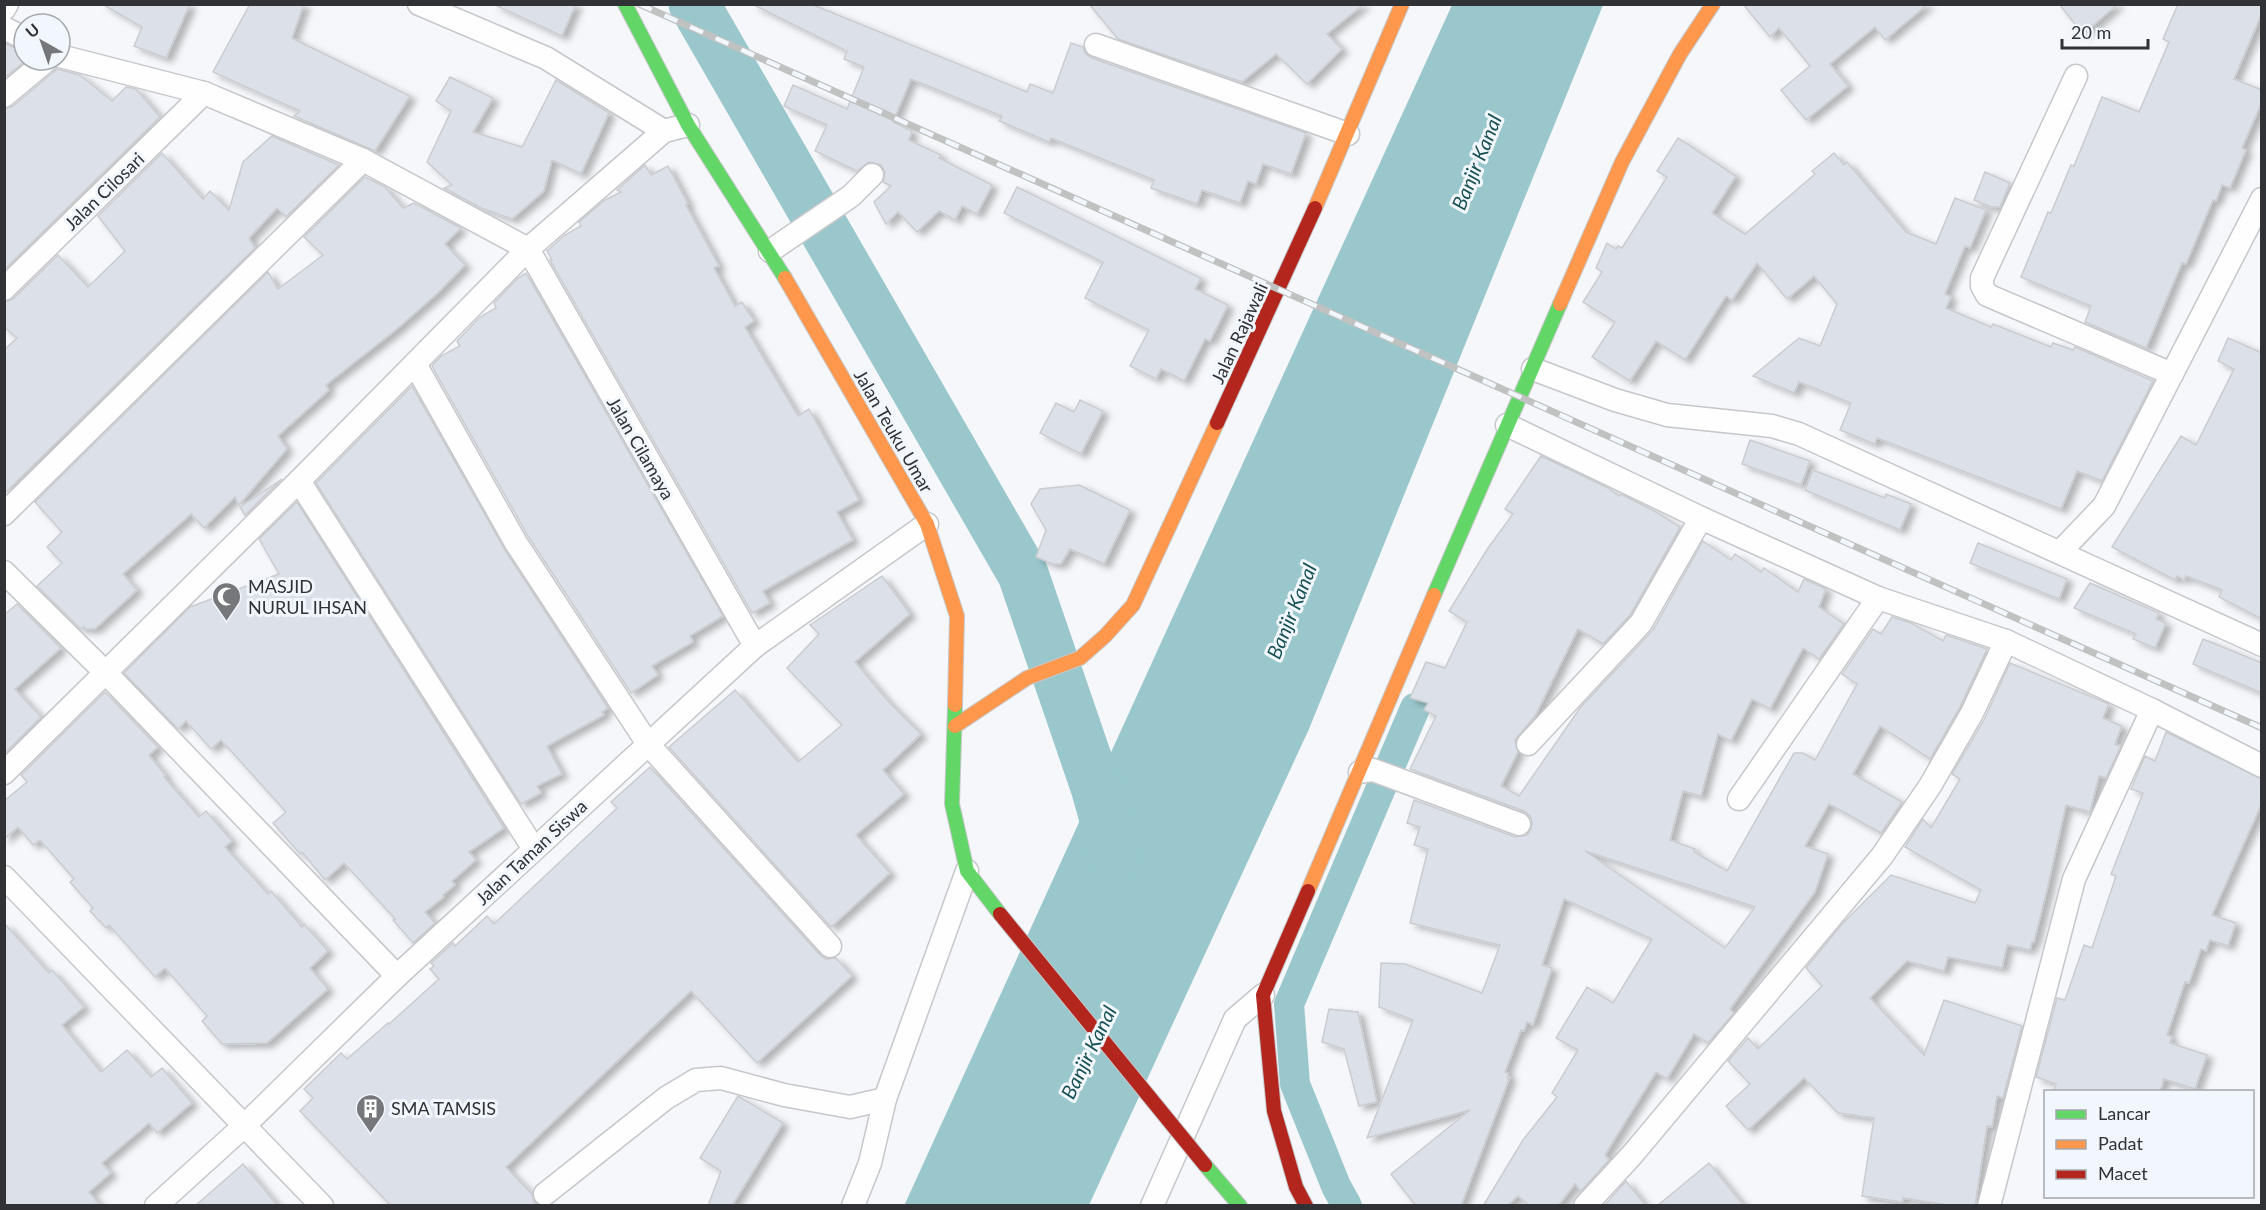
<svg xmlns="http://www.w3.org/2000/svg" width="2266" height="1210" font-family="Lato,sans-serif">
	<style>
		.water { fill: #99c7cb }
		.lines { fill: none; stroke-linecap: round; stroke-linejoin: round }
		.canal { stroke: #99c7cb; stroke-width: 30 }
		.river { stroke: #99c7cb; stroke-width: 51 }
		.building { fill: #dce0e8; stroke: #cbcccf; stroke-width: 1.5; fill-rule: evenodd; filter: url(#shadow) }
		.street-casing { stroke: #c6c7ca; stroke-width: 25 }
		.fast-casing { stroke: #c6c7ca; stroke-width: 16 }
		.slow-casing { stroke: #c6c7ca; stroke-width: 16 }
		.jam-casing { stroke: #c6c7ca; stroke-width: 16 }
		.street { stroke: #fefefe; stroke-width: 22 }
		.fast { stroke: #63d668; stroke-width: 14 }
		.slow { stroke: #ff974d; stroke-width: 14 }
		.jam { stroke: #b3261e; stroke-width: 14 }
		.rail-casing { stroke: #c0c1c1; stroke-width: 7 }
		.rail { stroke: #f2f6fd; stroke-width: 4.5; stroke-dasharray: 14; stroke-linecap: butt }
		.jam-bridge-casing { stroke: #c6c7ca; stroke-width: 16; stroke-linecap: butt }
		.jam-bridge { stroke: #b3261e; stroke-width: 14 }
		.labels { text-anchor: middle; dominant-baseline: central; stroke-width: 6; stroke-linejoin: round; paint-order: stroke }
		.street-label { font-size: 18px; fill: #313235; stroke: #f2f6fd }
		.poi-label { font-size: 18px; fill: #313235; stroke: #f2f6fd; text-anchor: start }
		.water-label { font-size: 20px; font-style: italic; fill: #175155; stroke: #f2f6fd }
	</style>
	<defs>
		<filter id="shadow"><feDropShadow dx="6" dy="4" stdDeviation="3" flood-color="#0004"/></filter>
	</defs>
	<rect width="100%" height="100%" fill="#f5f7fa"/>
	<!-- water -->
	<polygon class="water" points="1452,5 1603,5 1309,729 1089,1205 904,1206"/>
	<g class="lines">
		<!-- canal -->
		<polyline class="canal" points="1347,1206 1336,1186 1295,1084 1289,1004 1415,708"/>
		<!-- river -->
		<polyline class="river" points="694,4 1023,574 1096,787 1115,855"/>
	</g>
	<!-- building -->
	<g class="building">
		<polygon points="102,4 190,4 166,58 134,46 142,27"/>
		<polygon points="250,4 304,4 292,38 410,96 375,151 294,116 300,111 213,72"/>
		<polygon points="493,4 576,4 562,36"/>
		<polygon points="752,4 811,4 1027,92 1030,84 1053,93 1071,43 1083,47 1085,53 1092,58 1306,133 1291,174 1263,164 1256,184 1248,181 1240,203 1202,190 1197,204 1151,188 1154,180 1051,138 1049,142 999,121 1002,116 911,79 893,122 912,131 909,140 941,155 939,158 992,185 977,214 962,206 955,220 939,211 917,232 898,212 886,224 874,202 891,186 883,182 885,172 881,165 869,162 857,171 815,151 827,125 784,106 793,85 847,109 864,67 844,59 847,51"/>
		<polygon points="1089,4 1364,4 1327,34 1342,49 1307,84 1276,54 1242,82 1118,39"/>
		<polygon points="1743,4 1928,4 1885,40 1875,27 1830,64 1848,86 1806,120 1781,90 1810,66 1779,28 1770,37"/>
		<polygon points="2059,4 2118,4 2083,34"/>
		<polygon points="2178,4 2262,4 2262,13 2234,79 2262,90 2262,102 2242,148 2246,150 2230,188 2222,185 2216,201 2213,200 2186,264 2182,263 2146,348 2085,322 2091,306 2021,277 2048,212 2051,213 2071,165 2074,166 2102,97 2139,112 2169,42 2163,39"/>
		<polygon points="4,43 15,48 23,63 4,78"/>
		<polygon points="57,69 80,75 112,101 126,87 136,89 160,117 4,270 4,109 13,106"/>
		<polygon points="450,77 493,98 473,132 522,147 556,80 609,113 581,174 552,160 544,191 512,219 481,208 444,188 452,185 427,162 451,111 436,101"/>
		<polygon points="272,136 339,165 286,217 277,208 249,238 255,248 4,494 4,350 17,338 4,327 4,302 13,299 58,255 88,287 125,251 98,216 162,153 203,199 210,191 229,210 243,162"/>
		<polygon points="1678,138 1736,176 1712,213 1745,234 1815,174 1812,171 1834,153 1844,165 1847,162 1906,232 1936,244 1955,198 1986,210 1970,248 1965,246 1945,294 1951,297 1946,308 1991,327 1993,324 2051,347 2053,343 2073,350 2075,347 2153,381 2102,481 2077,471 2061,509 1877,438 1875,444 1840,430 1851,403 1799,382 1794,393 1753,376 1799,338 1820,346 1837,304 1814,276 1787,299 1757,263 1732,300 1726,296 1685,360 1656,341 1630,381 1592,357 1615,322 1583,302 1602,272 1596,268 1607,243 1616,249 1618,246 1622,248 1667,177 1657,171"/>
		<polygon points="645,165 651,175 668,166 688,204 686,205 719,266 714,268 735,306 742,302 754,321 745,327 798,416 809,409 859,500 837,512 853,540 763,591 770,603 752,613 550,260 552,260 547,251 565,235 581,226 579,222 605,200 621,192 617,190"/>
		<polygon points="1985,172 2010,183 2000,207 1991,207 1974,200"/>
		<polygon points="365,177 385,187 403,208 414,203 461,228 445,244 465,265 439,292 397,329 326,385 329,390 278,436 287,449 239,505 235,497 204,528 191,514 123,574 137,590 95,629 86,629 84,627 81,629 37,586 62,563 47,547 62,532 35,502 268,272 278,289 323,255 304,237"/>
		<polygon points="1017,187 1201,278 1195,289 1228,305 1210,341 1205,339 1184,381 1161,369 1156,379 1130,366 1149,330 1085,298 1103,262 1004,213"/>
		<polygon points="526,273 723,616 690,636 693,642 652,666 658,675 631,693 528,536 432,366 441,356 460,346 457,341 480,317 496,308 494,303 518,278"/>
		<polygon points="2228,338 2262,353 2262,619 2219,597 2222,590 2186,576 2184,580 2177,576 2175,580 2112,547 2181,436 2196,445 2234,369 2218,361"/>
		<polygon points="412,386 505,550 608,708 602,712 604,715 547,746 562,774 537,786 541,793 521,804 316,483"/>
		<polygon points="1080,400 1103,411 1081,454 1040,433 1056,403 1074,412"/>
		<polygon points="1750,440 1810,461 1801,485 1742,464"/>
		<path d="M1541,456L1608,488L1619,496L1621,494L1656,512L1680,527L1630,615L1603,644L1578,629L1535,716L1515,740L1518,752L1501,786L1519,796L1580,708L1653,630L1703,541L1731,560L1735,554L1761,572L1764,568L1798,592L1804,579L1826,589L1819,607L1844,624L1819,659L1803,648L1770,709L1752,699L1731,741L1718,734L1701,796L1683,791L1670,840L1695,849L1694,852L1727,871L1794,753H1803L1815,760L1857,684L1842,674L1873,629L1881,634L1892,617L1911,623L1943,641L1946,635L1987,649L1960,707L1930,759L1880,726L1853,774L1902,802L1881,833L1829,804L1805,846L1828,854L1815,892L1730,1009L1734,1013L1708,1043L1694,1034L1667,1079L1656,1072L1605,1155L1609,1160L1581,1191L1575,1184L1558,1206H1530L1518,1196L1507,1206H1483L1523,1140L1557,1097L1552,1093L1578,1050L1556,1038L1587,987L1613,1003L1652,939L1564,899L1542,965L1552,968L1533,1025L1527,1022L1524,1031L1521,1030L1505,1072L1508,1073V1079L1510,1077L1461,1206H1416L1391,1174L1470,1110L1367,1138L1413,1020L1379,1007L1381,963L1405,964L1482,993L1500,945L1410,923L1428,849L1414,845L1420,827L1407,823L1414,800L1515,837L1527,835L1531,829L1532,822L1530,816L1524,811L1410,769L1436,716L1424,710L1428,703L1410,698L1426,662L1445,668L1467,622L1449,611L1488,548L1513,514L1505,509ZM1585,851L1755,907L1725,948Z"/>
		<polygon points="1813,470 1885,498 1886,494 1911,504 1900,530 1805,490"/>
		<polygon points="282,479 245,515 240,507"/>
		<polygon points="1079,485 1130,510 1104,564 1070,549 1061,564 1053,564 1036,557 1046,530 1031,504 1040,489"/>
		<polygon points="297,502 504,828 469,852 476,860 452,881 455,885 443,895 444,897 425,912 435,923 413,943 393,920 395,919 344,863 325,880 302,852 300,854 273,823 286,812 221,740 211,749 186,721 178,729 124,673 190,607 279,574 259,539"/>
		<polygon points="1978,543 2067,579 2059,599 1970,563"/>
		<polygon points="882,576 910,614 855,662 888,701 921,734 883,770 904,794 856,835 890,873 831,927 669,747 735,690 798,762 842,725 787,668 819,634 810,625"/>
		<polygon points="2090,583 2159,613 2156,619 2166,623 2155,648 2133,639 2136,634 2074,608"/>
		<polygon points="17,604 61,648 15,689 41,717 4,754 4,615"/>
		<polygon points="2203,639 2262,663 2262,693 2193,664"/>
		<polygon points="2010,663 2109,704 2103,718 2122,726 2115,744 2121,746 2106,778 2099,776 2090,812 2066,805 2047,890 2034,942 2032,942 2030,950 2007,945 2002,968 1948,957 1944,971 1907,961 1870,998 1924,1055 1944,1000 2022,1026 2004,1094 2003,1098 1997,1096 1992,1127 1987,1126 1975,1206 1954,1206 1903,1198 1902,1202 1862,1196 1874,1118 1838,1113 1804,1078 1748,1130 1726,1106 1750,1084 1728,1061 1748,1038 1758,1049 1822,986 1806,968 1843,923 1891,875 1975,903 1981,890 1905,847 1923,819 1931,828 1960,779 1952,774 1984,720"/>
		<polygon points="105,692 158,747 149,755 166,776 164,777 199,817 206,811 232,841 225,847 268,894 271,891 302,927 304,924 328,951 310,968 328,989 267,1043 222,1044 202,1021 207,1016 165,968 155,977 109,925 106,928 90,911 93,908 70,882 74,879 40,840 33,845 18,827 4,839 4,801 27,782 21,775"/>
		<polygon points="2166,732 2262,779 2262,803 2212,915 2236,923 2228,946 2210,940 2206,951 2201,949 2189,983 2185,982 2167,1035 2172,1037 2170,1043 2207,1055 2195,1089 2164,1079 2160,1092 2054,1092 2056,1084 2036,1077 2057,998 2065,1000 2084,945 2092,948 2116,876 2111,874 2143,793 2131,789 2145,756 2155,761"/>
		<polygon points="650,767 820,955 826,959 836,958 852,976 757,1063 691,991 506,1167 532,1194 534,1202 538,1206 391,1206 300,1111 313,1098 304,1089 341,1053 347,1059 388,1023 389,1024 439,979 430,969 434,966 431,963 453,943 455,946 487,916 494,924 617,808 611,802"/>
		<polygon points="4,923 49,973 52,970 84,1007 62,1025 101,1072 127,1050 151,1077 162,1068 192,1103 157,1133 149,1123 102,1163 111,1173 89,1192 101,1206 4,1206"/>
		<polygon points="1329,1009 1358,1012 1377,1102 1359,1106 1344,1049 1322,1042"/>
		<polygon points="738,1096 783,1123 732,1206 708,1206 721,1171 700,1158"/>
		<polygon points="1709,1163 1744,1206 1657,1206"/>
		<polygon points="243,1164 278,1206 195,1206"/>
		<polygon points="1626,1181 1646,1206 1604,1206"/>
	</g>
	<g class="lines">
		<defs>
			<g id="street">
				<polyline points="419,4 546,58 664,131"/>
				<polyline points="4,9 7,4"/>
				<polyline points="4,28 24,38"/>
				<polyline points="1096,45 1348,134"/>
				<polyline points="60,56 204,93 363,160 528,249 755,646"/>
				<polyline points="2076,76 1982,278 1982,286 1987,295 2172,374"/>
				<polyline points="4,96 47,60"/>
				<polyline points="770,251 851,196 872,175"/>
				<polyline points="4,289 204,93"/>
				<polyline points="415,364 516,543 648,744 830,946"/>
				<polyline points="1533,369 1615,400 1667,415 1772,426 1799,434 2262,645"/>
				<polyline points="1507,425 1701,518 1878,598 2006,641 2152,710 2262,766"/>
				<polyline points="299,481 534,849"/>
				<polyline points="4,514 363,160"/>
				<polyline points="2060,552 2104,506 2262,199"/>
				<polyline points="4,572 106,673 397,976"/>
				<polyline points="1528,744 1641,623 1701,518"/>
				<polyline points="1360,772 1373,770 1519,824"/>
				<polyline points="4,773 299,481 528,249 664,131 688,125"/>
				<polyline points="1739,799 1878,598"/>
				<polyline points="4,877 322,1206"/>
				<polyline points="545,1194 666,1098 696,1080 721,1078 784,1095 850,1107 885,1099"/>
				<polyline points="156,1206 244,1126 397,976 755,646 927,524"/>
				<polyline points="853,1206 870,1163 885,1099 967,871"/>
				<polyline points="1152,1206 1235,1019 1263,995"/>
				<polyline points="1585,1206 1632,1155 1882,856 1930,786 1972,713 2006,641"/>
				<polyline points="1989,1206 2074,879 2152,710"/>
			</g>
			<g id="fast">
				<polyline points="625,4 688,125 785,278"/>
				<polyline points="1434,595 1560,304"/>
				<polyline points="955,705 952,804 967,871 1000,914"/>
				<polyline points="1205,1165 1240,1206"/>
			</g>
			<g id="slow">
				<polyline points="1315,208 1402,4"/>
				<polyline points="785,278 927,524 957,616 955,705"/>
				<polyline points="1560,304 1622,162 1680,54 1713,4"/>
				<polyline points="955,726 1027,678 1080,658 1105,636 1133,605 1217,423"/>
				<polyline points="1308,891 1434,595"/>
			</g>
			<g id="jam">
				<polyline points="1217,423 1315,208"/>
				<polyline points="1306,1206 1296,1187 1274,1111 1263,995 1308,891"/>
			</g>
		</defs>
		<!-- street casing -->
		<use href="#street" class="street-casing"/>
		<!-- fast casing -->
		<use href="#fast" class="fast-casing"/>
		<!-- slow casing -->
		<use href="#slow" class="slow-casing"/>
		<!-- jam casing -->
		<use href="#jam" class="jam-casing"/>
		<!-- street -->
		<use href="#street" class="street"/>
		<!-- fast -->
		<use href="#fast" class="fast"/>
		<!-- slow -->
		<use href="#slow" class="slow"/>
		<!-- jam -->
		<use href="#jam" class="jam"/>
		<defs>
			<polyline id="rail" points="639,4 2262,728"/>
		</defs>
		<!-- rail casing -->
		<use href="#rail" class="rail-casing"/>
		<!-- rail -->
		<use href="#rail" class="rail"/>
		<defs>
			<polyline id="jam-bridge" points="1000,914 1205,1165"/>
		</defs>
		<!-- jam-bridge casing -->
		<use href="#jam-bridge" class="jam-bridge-casing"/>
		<!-- jam-bridge -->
		<use href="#jam-bridge" class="jam-bridge"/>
	</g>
	<!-- icons -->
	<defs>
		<symbol id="mosque-pin" viewBox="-11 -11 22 30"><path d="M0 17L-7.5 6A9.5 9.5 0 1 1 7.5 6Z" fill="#76777a" stroke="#f2f6fd"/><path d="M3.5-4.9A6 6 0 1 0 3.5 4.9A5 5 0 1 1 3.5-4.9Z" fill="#fff"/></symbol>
		<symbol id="building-pin" viewBox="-11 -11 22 30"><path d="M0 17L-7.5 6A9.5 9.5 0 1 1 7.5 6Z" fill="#76777a" stroke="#f2f6fd"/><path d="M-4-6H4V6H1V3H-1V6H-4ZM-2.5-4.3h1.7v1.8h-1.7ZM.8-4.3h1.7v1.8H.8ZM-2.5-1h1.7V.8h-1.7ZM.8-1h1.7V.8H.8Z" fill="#fff"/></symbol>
	</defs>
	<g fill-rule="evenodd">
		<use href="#mosque-pin" x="210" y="580" width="33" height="45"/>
		<use href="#building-pin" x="354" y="1092" width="33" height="45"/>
	</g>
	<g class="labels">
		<!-- street labels -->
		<g class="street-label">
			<text transform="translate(104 191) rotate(-44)">Jalan Cilosari</text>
			<text transform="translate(1239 333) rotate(-65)">Jalan Rajawali</text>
			<text transform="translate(894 431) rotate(60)">Jalan Teuku Umar</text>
			<text transform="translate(641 448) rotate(60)">Jalan Cilamaya</text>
			<text transform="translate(531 852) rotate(-43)">Jalan Taman Siswa</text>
		</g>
		<!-- poi labels -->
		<g class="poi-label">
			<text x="248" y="586">MASJID<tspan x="248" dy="21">NURUL IHSAN</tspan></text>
			<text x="391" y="1108">SMA TAMSIS</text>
		</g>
		<!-- water labels -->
		<g class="water-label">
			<text transform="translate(1476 162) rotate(-68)">Banjir Kanal</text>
			<text transform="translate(1291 611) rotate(-68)">Banjir Kanal</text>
			<text transform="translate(1088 1052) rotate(-64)">Banjir Kanal</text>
		</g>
	</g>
	<!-- border -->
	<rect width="2266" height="1210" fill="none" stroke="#313235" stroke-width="12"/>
	<!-- legend -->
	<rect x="2044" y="1090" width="210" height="108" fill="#f2f6fd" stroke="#a5a8ad" stroke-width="1.5"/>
	<rect x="2056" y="1110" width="30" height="9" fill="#63d668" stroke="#a5a8ad" stroke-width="1.5"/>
	<text x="2098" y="1120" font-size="18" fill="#313235">Lancar</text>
	<rect x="2056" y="1140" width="30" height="9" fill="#ff974d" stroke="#a5a8ad" stroke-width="1.5"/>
	<text x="2098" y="1150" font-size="18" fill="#313235">Padat</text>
	<rect x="2056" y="1170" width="30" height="9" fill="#b3261e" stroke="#a5a8ad" stroke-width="1.5"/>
	<text x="2098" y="1180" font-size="18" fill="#313235">Macet</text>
	<!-- north arrow -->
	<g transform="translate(42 42) rotate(320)"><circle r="28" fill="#f2f6fd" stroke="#a5a8ad" stroke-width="1.5"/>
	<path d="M0-4.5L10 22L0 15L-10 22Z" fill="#76777a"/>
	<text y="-9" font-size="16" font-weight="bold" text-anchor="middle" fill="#313235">U</text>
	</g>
	<!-- scale -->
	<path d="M2062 39v9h86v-9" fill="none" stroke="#313235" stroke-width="3"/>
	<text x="2071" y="39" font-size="18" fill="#313235" stroke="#f2f6fd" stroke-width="4.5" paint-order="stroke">20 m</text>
</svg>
